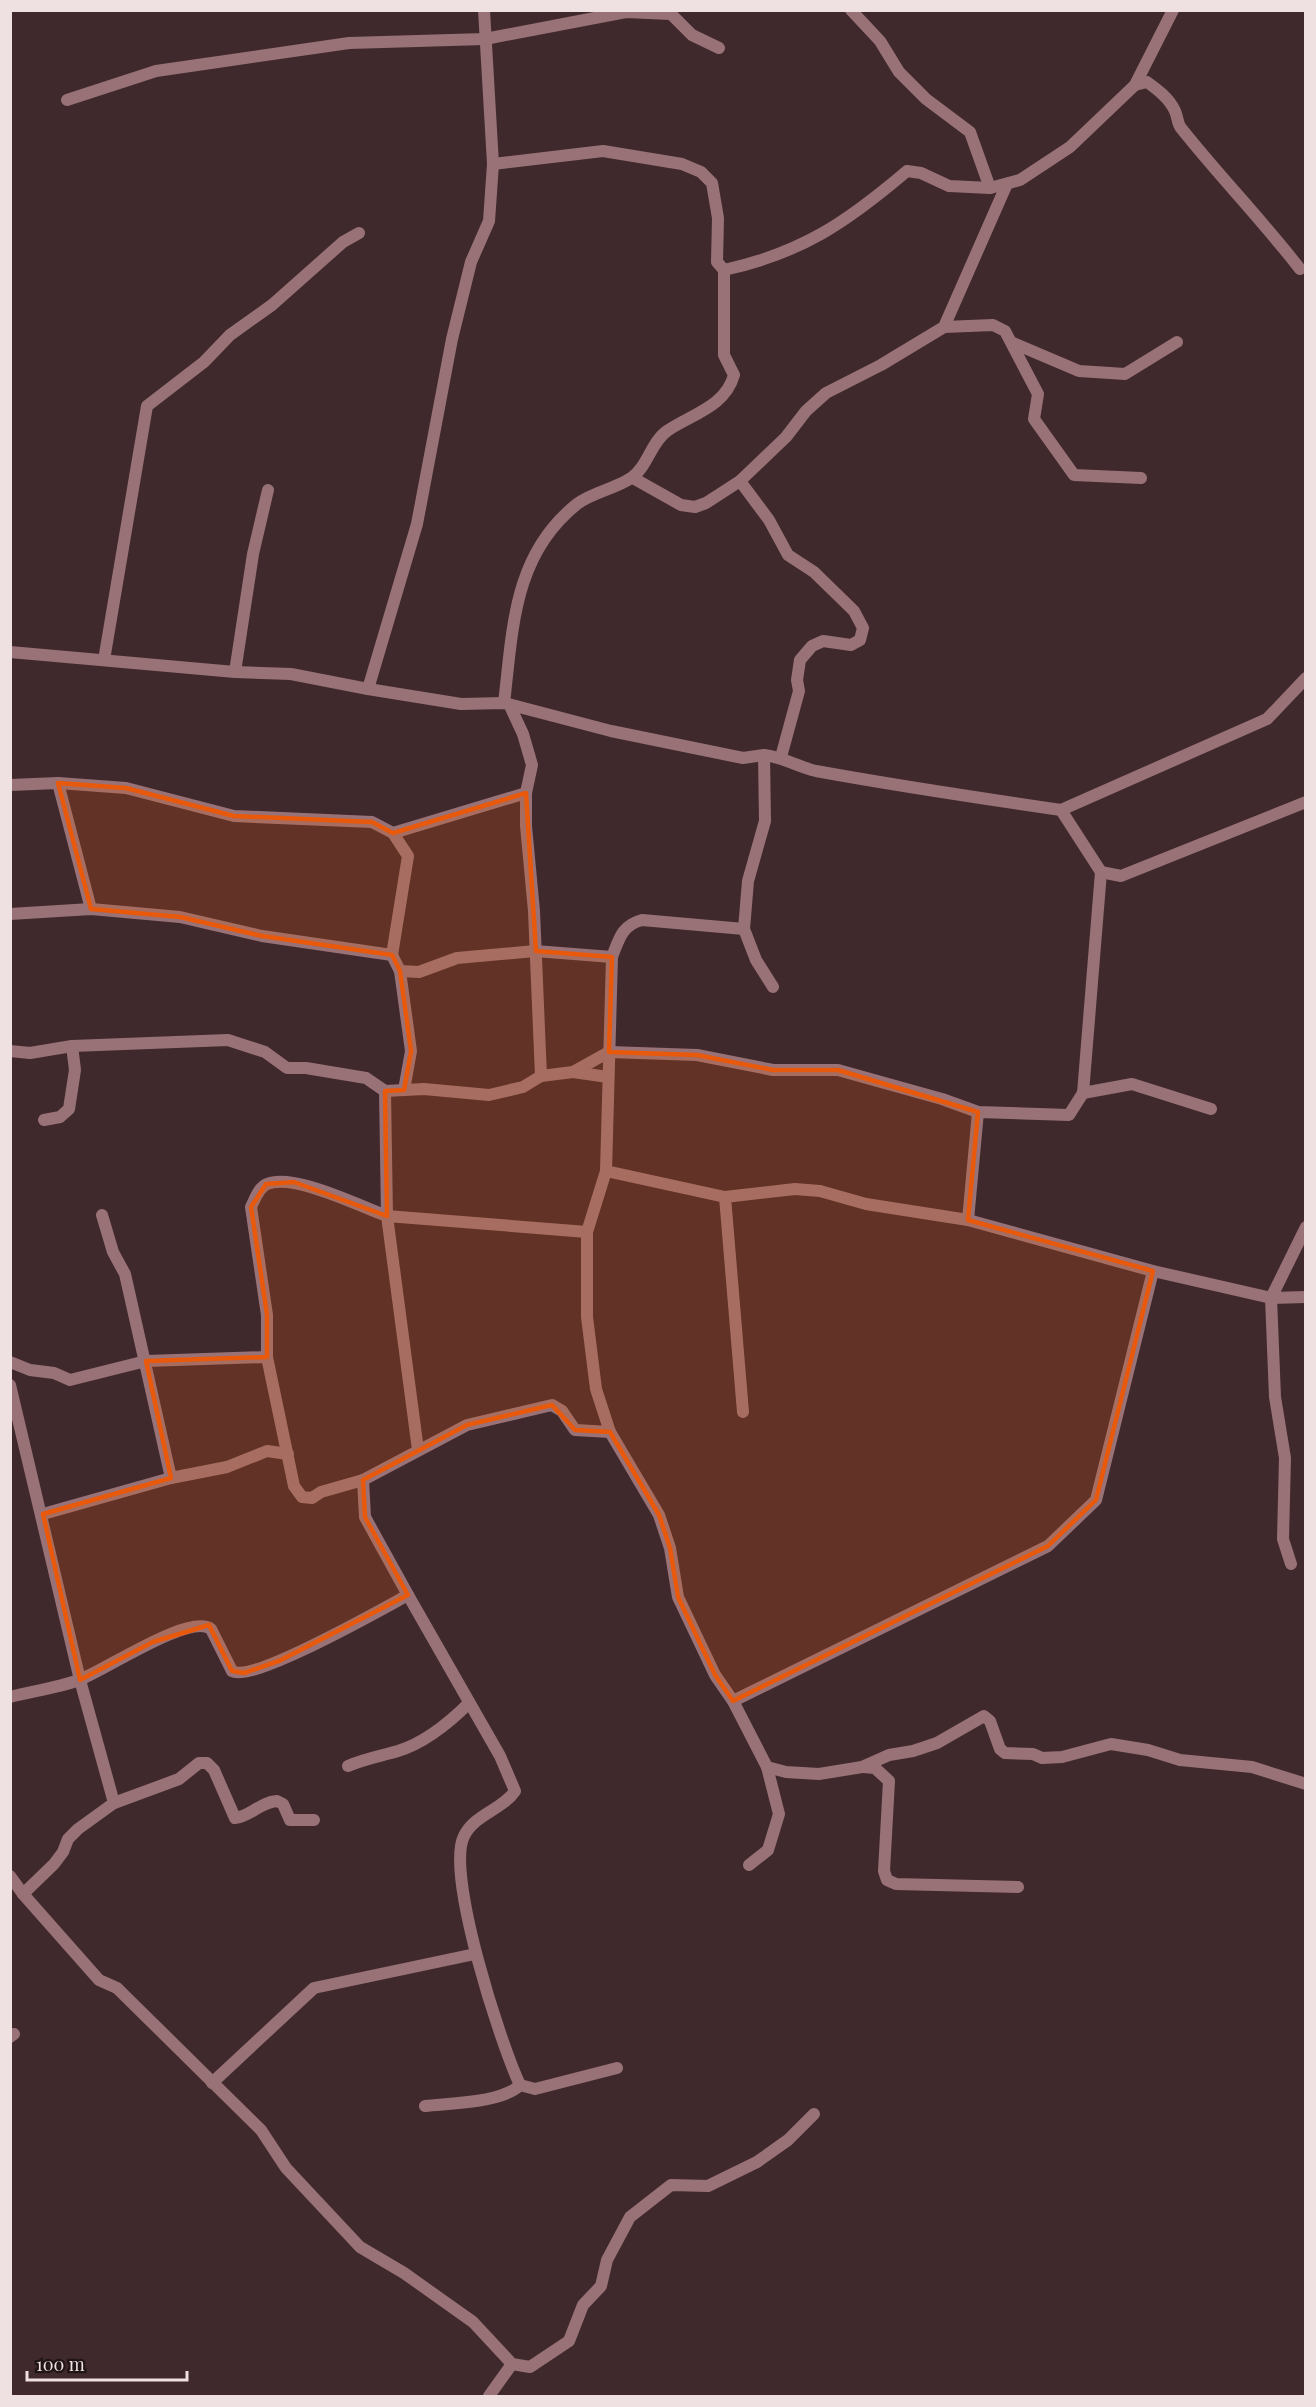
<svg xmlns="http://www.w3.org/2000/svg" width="1316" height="2407" font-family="'Playfair Display',serif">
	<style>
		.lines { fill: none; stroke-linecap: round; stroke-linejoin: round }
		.minor { stroke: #987276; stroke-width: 12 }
		.marked { fill: #e8590c; fill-opacity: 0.2; stroke: #e8590c; stroke-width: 4.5; stroke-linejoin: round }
	</style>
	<rect width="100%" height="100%" fill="#40292c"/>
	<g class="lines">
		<!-- minor -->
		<g class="minor">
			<polyline points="851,10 880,41 899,72 926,99 970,132 990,188"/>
			<path d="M1135,85L1147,82C1158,90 1169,98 1175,111C1178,117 1177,123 1181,128C1220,177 1262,220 1300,269"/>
			<polyline points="67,100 156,71 349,43 485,39 626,12 671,14 692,35 719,48"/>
			<polyline points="493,164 603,151 682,164 701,172 712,183 718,218 717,262 724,270"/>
			<polyline points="944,327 993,325 1005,331 1038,394 1034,419 1074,475 1141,478"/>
			<polyline points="1013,343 1079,371 1125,374 1177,342"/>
			<polyline points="633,478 681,505 695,507 706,503 740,481 786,437 806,411 826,393 881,365 944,327 1006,186"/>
			<polyline points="740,481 769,520 788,555 814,572 854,611 863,628 860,640 851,645 823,641 812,646 800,660 797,680 799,691 781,757"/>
			<polyline points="10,652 235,672 291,674 368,689 461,704 504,703 611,731 743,758 764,755"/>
			<polyline points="104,660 147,406 204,362 230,335 272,305 343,242 359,233"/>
			<polyline points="235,672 253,554 268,490"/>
			<polyline points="368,689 417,524 452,339 471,262 489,221 493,164 484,10"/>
			<path d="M504,703C513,628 513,555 577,504C593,492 615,489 631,478C647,468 651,442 667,431C692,414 725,407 734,375L724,355V270C802,253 847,222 907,171L921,173L949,186L990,188L1020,180L1070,147L1135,85L1173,10"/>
			<polyline points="510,706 523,734 532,765 526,793 526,826 534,911 541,1076 573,1072 609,1052 697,1055 773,1070 838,1070 942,1099 978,1112 1069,1115 1083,1093"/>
			<polyline points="58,783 91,909"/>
			<polyline points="10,785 58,783 126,788 234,816 372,822 393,833 408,856 392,955"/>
			<polyline points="1061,810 1267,719 1306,678"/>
			<polyline points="393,833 526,793"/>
			<polyline points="1101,872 1083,1093 1132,1084 1211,1109"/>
			<polyline points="10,914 91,909 180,917 262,936 392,955 400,971 419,972 457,958 535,951 612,957"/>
			<polyline points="400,971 411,1051 404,1090"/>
			<path d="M773,987L756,960L744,929L748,881L765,821L764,755C783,757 798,767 816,771C898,786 979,798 1061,810L1101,872L1121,876L1306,802"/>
			<polyline points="10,1051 30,1053 72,1046 228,1040 265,1052 287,1068 306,1068 366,1078 385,1091 424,1089 489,1095 523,1087 541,1076"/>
			<polyline points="573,1072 608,1077"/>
			<polyline points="385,1091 387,1216 587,1232"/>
			<polyline points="44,1120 60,1117 69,1109 75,1070 72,1046"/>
			<polyline points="606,1171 587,1232 587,1317 596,1389 610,1432 659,1515 670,1548 678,1597 715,1675 733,1701 767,1767 786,1772 819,1774 862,1767 889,1755 913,1751 937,1743 984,1716 990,1721 1000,1749 1005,1753 1033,1754 1042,1758 1062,1757 1111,1744 1148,1750 1180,1760 1252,1767 1306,1784"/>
			<path d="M725,1197L606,1171L612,957C619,939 622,925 642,920L744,929"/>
			<polyline points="102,1215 113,1252 125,1274 171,1478 227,1467 267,1451 288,1454"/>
			<polyline points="968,1220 978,1112"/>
			<polyline points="1306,1227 1271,1298 1306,1297"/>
			<polyline points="267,1357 294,1486 302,1497 312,1498 321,1492 363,1480 467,1425 552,1405 562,1411 575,1430 610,1432"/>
			<path d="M10,1362L30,1370L54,1373L70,1380L146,1361L267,1357V1315L251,1207C255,1199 258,1188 267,1184C294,1173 359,1206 387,1216L418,1450"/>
			<polyline points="10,1385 80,1680 114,1803 78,1829 68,1839 63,1852 54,1864 23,1894 10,1876"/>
			<polyline points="743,1412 725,1197 795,1189 820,1191 866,1204 968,1220 1153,1271 1271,1298 1275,1397 1285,1458 1283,1539 1291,1564"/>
			<polyline points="43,1514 171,1478"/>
			<path d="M408,1595L500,1756L515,1791C502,1810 475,1814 464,1836C445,1873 501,2045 520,2085L535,2089L617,2068"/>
			<path d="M10,1697C33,1691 57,1688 79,1680C104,1671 189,1613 211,1629L232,1671C252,1683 382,1609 408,1595L365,1517L363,1480"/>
			<polyline points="733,1701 1048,1546 1096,1500 1153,1271"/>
			<path d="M348,1766C364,1759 381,1756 398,1751C424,1743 450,1722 469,1703"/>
			<polyline points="863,1767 875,1768 889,1781 884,1871 887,1880 896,1884 1018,1887"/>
			<path d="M114,1803L179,1779L199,1763H207L214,1770L235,1818C250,1817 260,1802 277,1801L283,1804L290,1820H314"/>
			<polyline points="749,1865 768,1850 779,1814 767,1767"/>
			<polyline points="23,1894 99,1980 117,1988 261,2130 286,2168 360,2247 404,2273 473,2322 512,2364 530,2367 569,2341 583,2305 601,2286 607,2260 630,2217 671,2185 708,2186 757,2162 788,2140 814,2114"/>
			<polyline points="10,2037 14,2034"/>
			<polyline points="212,2083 314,1988 475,1954"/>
			<path d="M425,2106C451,2103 502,2103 520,2085"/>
			<polyline points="489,2396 512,2364"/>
		</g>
	</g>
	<!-- marked area -->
	<path class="marked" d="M58,783L126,788L234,816L372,822L393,833L526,793L536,951L612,957L609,1052L697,1055L773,1070H838L978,1112L968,1220L1153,1271L1096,1500L1048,1546L733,1701L715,1675L678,1597L670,1548L659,1515L610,1432L575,1430L552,1405L467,1425L363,1480L365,1517L408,1595L279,1661L244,1673L232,1671L209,1625L153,1642L80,1680L43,1514L171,1478L146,1361L267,1357V1315L251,1207L266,1184L294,1182L387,1216L385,1091L404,1090L411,1051L400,971L392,955L262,936L180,917L91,909Z"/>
	<!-- border -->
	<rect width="1316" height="2407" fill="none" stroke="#efe0e1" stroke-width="24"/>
	<!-- scale -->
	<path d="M27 2371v9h160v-9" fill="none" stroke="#efe0e1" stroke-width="3"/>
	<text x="36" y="2371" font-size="18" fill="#efe0e1" stroke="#201516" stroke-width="4.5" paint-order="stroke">100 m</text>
</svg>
